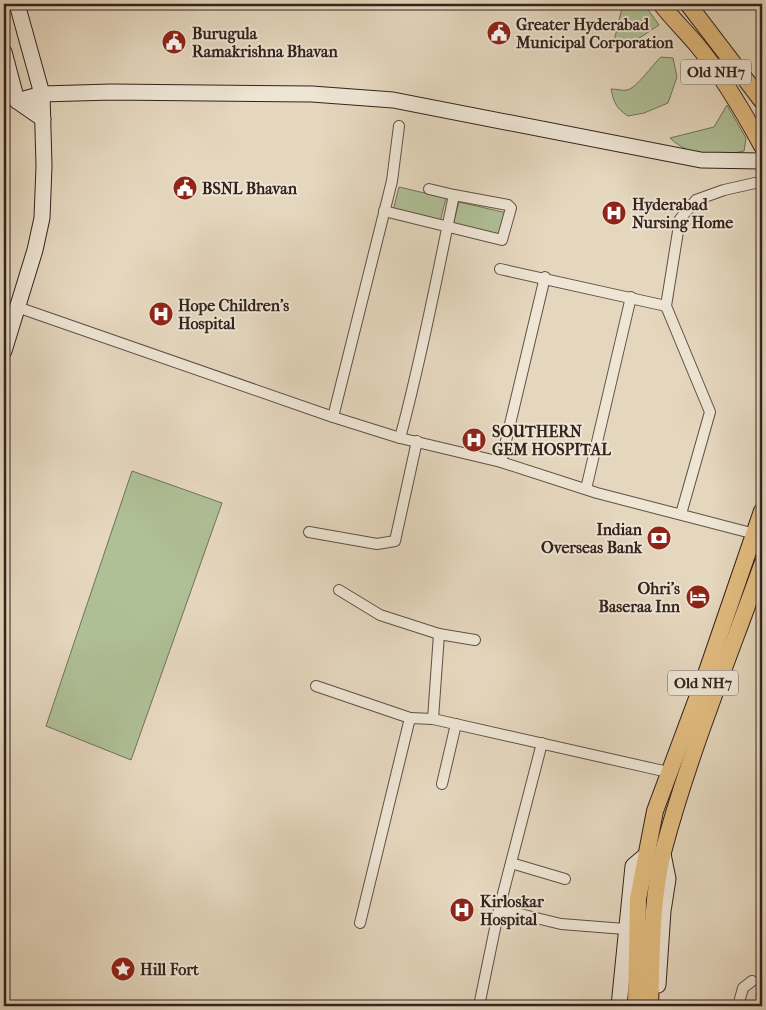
<svg xmlns="http://www.w3.org/2000/svg" width="766" height="1010" font-family="'IM FELL French Canon',serif">
	<style>
		.green { fill: #afbf96; stroke: #71715a }
		.lines { fill: none; stroke-linecap: round; stroke-linejoin: round }
		.street-casing { stroke: #605045; stroke-width: 12 }
		.secondary-casing { stroke: #33231d; stroke-width: 17 }
		.primary-casing { stroke: #33231d; stroke-width: 18 }
		.street { stroke: #eee5d5; stroke-width: 10 }
		.secondary { stroke: #eee5d5; stroke-width: 15 }
		.primary { stroke: #e2bc7f; stroke-width: 16 }
		.labels { text-anchor: middle; dominant-baseline: central; stroke-width: 4; stroke-linejoin: round; paint-order: stroke }
		.shield { fill: #eee5d5; stroke: #6b5d54; stroke-width: 1 }
		.shield-label { font-size: 15px; font-weight: bold; fill: #33231d }
		.poi-label { font-size: 16px; font-weight: bold; fill: #33231d; stroke: #eee5d5; text-anchor: start }
	</style>
	<rect width="100%" height="100%" fill="#e5d7be"/>
	<filter id="stains"><feTurbulence type="fractalNoise" baseFrequency=".004" numOctaves="4"/><feColorMatrix values="0 0 0 0 .2 0 0 0 0 .09 0 0 0 0 .02 0 0 0 .5 -.17"/></filter>
	<radialGradient id="worn" r=".72"><stop offset=".6" stop-color="#630" stop-opacity="0"/><stop offset="1" stop-color="#630" stop-opacity=".3"/></radialGradient>
	<!-- green -->
	<g class="green">
		<polygon points="623,4 644,4 659,25 624,48 613,45"/>
		<path d="M661,57L673,58L677,77L668,103L644,113L628,116C616,108 614,103 611,89C616,89 623,91 627,90C637,88 652,65 661,57Z"/>
		<path d="M727,105L746,138L744,151C717,157 691,158 670,138L714,127Z"/>
		<polygon points="399,187 446,198 440,222 393,211"/>
		<polygon points="459,202 507,213 501,237 453,225"/>
		<polygon points="132,471 222,503 131,760 46,726"/>
	</g>
	<g class="lines">
		<defs>
			<g id="street">
				<polyline points="429,189 454,195"/>
				<path d="M384,211L502,240L511,208L508,205L454,195C437,276 422,357 400,438"/>
				<polyline points="500,269 666,306"/>
				<polyline points="17,307 333,417 400,438 501,462 597,493 755,534"/>
				<polyline points="333,417 392,181 399,126"/>
				<polyline points="501,462 545,277"/>
				<polyline points="586,489 631,297"/>
				<polyline points="681,514 710,412 666,306 680,219 696,200 724,190 755,183 762,185"/>
				<polyline points="309,532 377,544 395,541 417,441"/>
				<polyline points="339,590 380,615 439,634 475,640"/>
				<polyline points="316,686 410,718"/>
				<polyline points="433,719 668,772"/>
				<polyline points="442,784 456,724"/>
				<polyline points="511,863 565,879"/>
				<polyline points="499,909 561,924 625,929"/>
				<polyline points="360,923 410,718 433,719 439,634"/>
				<polyline points="479,1006 499,909 542,743"/>
				<polyline points="738,1006 743,988 752,981"/>
			</g>
			<g id="secondary">
				<polyline points="4,52 17,101 43,119"/>
				<polyline points="17,101 42,94 111,92 312,94 393,100 701,160 762,161"/>
				<polyline points="4,351 35,250 42,218 44,166 42,94 17,4"/>
				<polyline points="658,985 663,911 668,879 663,854"/>
				<polyline points="619,1006 633,866 646,855"/>
			</g>
			<g id="primary">
				<path d="M661,4C672,18 685,31 697,45C722,75 743,111 762,146"/>
				<polyline points="688,4 762,101"/>
				<polyline points="636,1006 638,899 655,811 705,677 762,511"/>
				<path d="M650,1006C652,955 651,901 663,852C689,754 728,660 762,565"/>
			</g>
		</defs>
		<!-- street casing -->
		<use href="#street" class="street-casing"/>
		<!-- secondary casing -->
		<use href="#secondary" class="secondary-casing"/>
		<!-- primary casing -->
		<use href="#primary" class="primary-casing"/>
		<!-- street -->
		<use href="#street" class="street"/>
		<!-- secondary -->
		<use href="#secondary" class="secondary"/>
		<!-- primary -->
		<use href="#primary" class="primary"/>
	</g>
	<!-- icons -->
	<defs>
		<symbol id="civic-disc" viewBox="-11 -11 22 22"><circle r="9.5" fill="#8f2418" stroke="#eee5d5"/><path d="M-.6-6.5H3V-4.5H.6V-3L4-1V1h2V6H-6V1h2V-1L-.6-3ZM-1.2 2.5V6h2.4V2.5Z" fill="#fff"/></symbol>
		<symbol id="hospital-disc" viewBox="-11 -11 22 22"><circle r="9.5" fill="#8f2418" stroke="#eee5d5"/><path d="M-5-5h3v3.5h4V-5h3V5h-3V1.5h-4V5h-3Z" fill="#fff"/></symbol>
		<symbol id="bank-disc" viewBox="-11 -11 22 22"><circle r="9.5" fill="#8f2418" stroke="#eee5d5"/><path d="M-6-4H6V4H-6ZM0-2.3a2.3 2.3 0 1 0 0 4.6a2.3 2.3 0 1 0 0-4.6Z" fill="#fff"/></symbol>
		<symbol id="hotel-disc" viewBox="-11 -11 22 22"><circle r="9.5" fill="#8f2418" stroke="#eee5d5"/><path d="M-6-4.5h1.5V1H6V5H4.5V3h-9V5H-6ZM-4 0a1.8 1.8 0 1 1 3.6 0ZM.5 0V-2.5h3Q6-2.5 6 0Z" fill="#fff"/></symbol>
		<symbol id="sight-disc" viewBox="-11 -11 22 22"><circle r="9.5" fill="#8f2418" stroke="#eee5d5"/><path d="M0-6L1.8-2.2L6-1.7L2.9 1.2L3.7 5.4L0 3.3L-3.7 5.4L-2.9 1.2L-6-1.7L-1.8-2.2Z" fill="#fff"/></symbol>
	</defs>
	<g fill-rule="evenodd">
		<use href="#civic-disc" x="485" y="19" width="28" height="28"/>
		<use href="#civic-disc" x="160" y="28" width="28" height="28"/>
		<use href="#civic-disc" x="171" y="174" width="28" height="28"/>
		<use href="#hospital-disc" x="600" y="199" width="28" height="28"/>
		<use href="#hospital-disc" x="147" y="300" width="28" height="28"/>
		<use href="#hospital-disc" x="460" y="426" width="28" height="28"/>
		<use href="#bank-disc" x="645" y="524" width="28" height="28"/>
		<use href="#hotel-disc" x="684" y="583" width="28" height="28"/>
		<use href="#hospital-disc" x="448" y="896" width="28" height="28"/>
		<use href="#sight-disc" x="109" y="955" width="28" height="28"/>
	</g>
	<g class="labels">
		<!-- shield labels -->
		<g class="shield">
			<rect x="681" y="59.5" width="70" height="25" rx="4"/>
			<rect x="668" y="670.5" width="70" height="25" rx="4"/>
		</g>
		<g class="shield-label">
			<text x="716" y="72">Old NH7</text>
			<text x="703" y="683">Old NH7</text>
		</g>
		<!-- poi labels -->
		<g class="poi-label">
			<text x="516" y="24">Greater Hyderabad<tspan x="516" dy="18">Municipal Corporation</tspan></text>
			<text x="192" y="33">Burugula<tspan x="192" dy="18">Ramakrishna Bhavan</tspan></text>
			<text x="202" y="188">BSNL Bhavan</text>
			<text x="632" y="204">Hyderabad<tspan x="632" dy="18">Nursing Home</tspan></text>
			<text x="178" y="305">Hope Children's<tspan x="178" dy="18">Hospital</tspan></text>
			<text x="492" y="431">SOUTHERN<tspan x="492" dy="18">GEM HOSPITAL</tspan></text>
			<text x="642" y="529" text-anchor="end">Indian<tspan x="642" dy="18">Overseas Bank</tspan></text>
			<text x="680" y="588" text-anchor="end">Ohri's<tspan x="680" dy="18">Baseraa Inn</tspan></text>
			<text x="480" y="901">Kirloskar<tspan x="480" dy="18">Hospital</tspan></text>
			<text x="140" y="969">Hill Fort</text>
		</g>
	</g>
	<!-- margin -->
	<rect width="766" height="1010" fill="none" stroke="#e5d7be" stroke-width="20"/>
	<rect x="5" y="5" width="756" height="1000" fill="none" stroke="#33231d" stroke-width="2.5"/>
	<rect x="10" y="10" width="746" height="990" fill="none" stroke="#33231d"/>
	<rect width="100%" height="100%" filter="url(#stains)"/>
	<rect width="100%" height="100%" fill="url(#worn)"/>
</svg>
